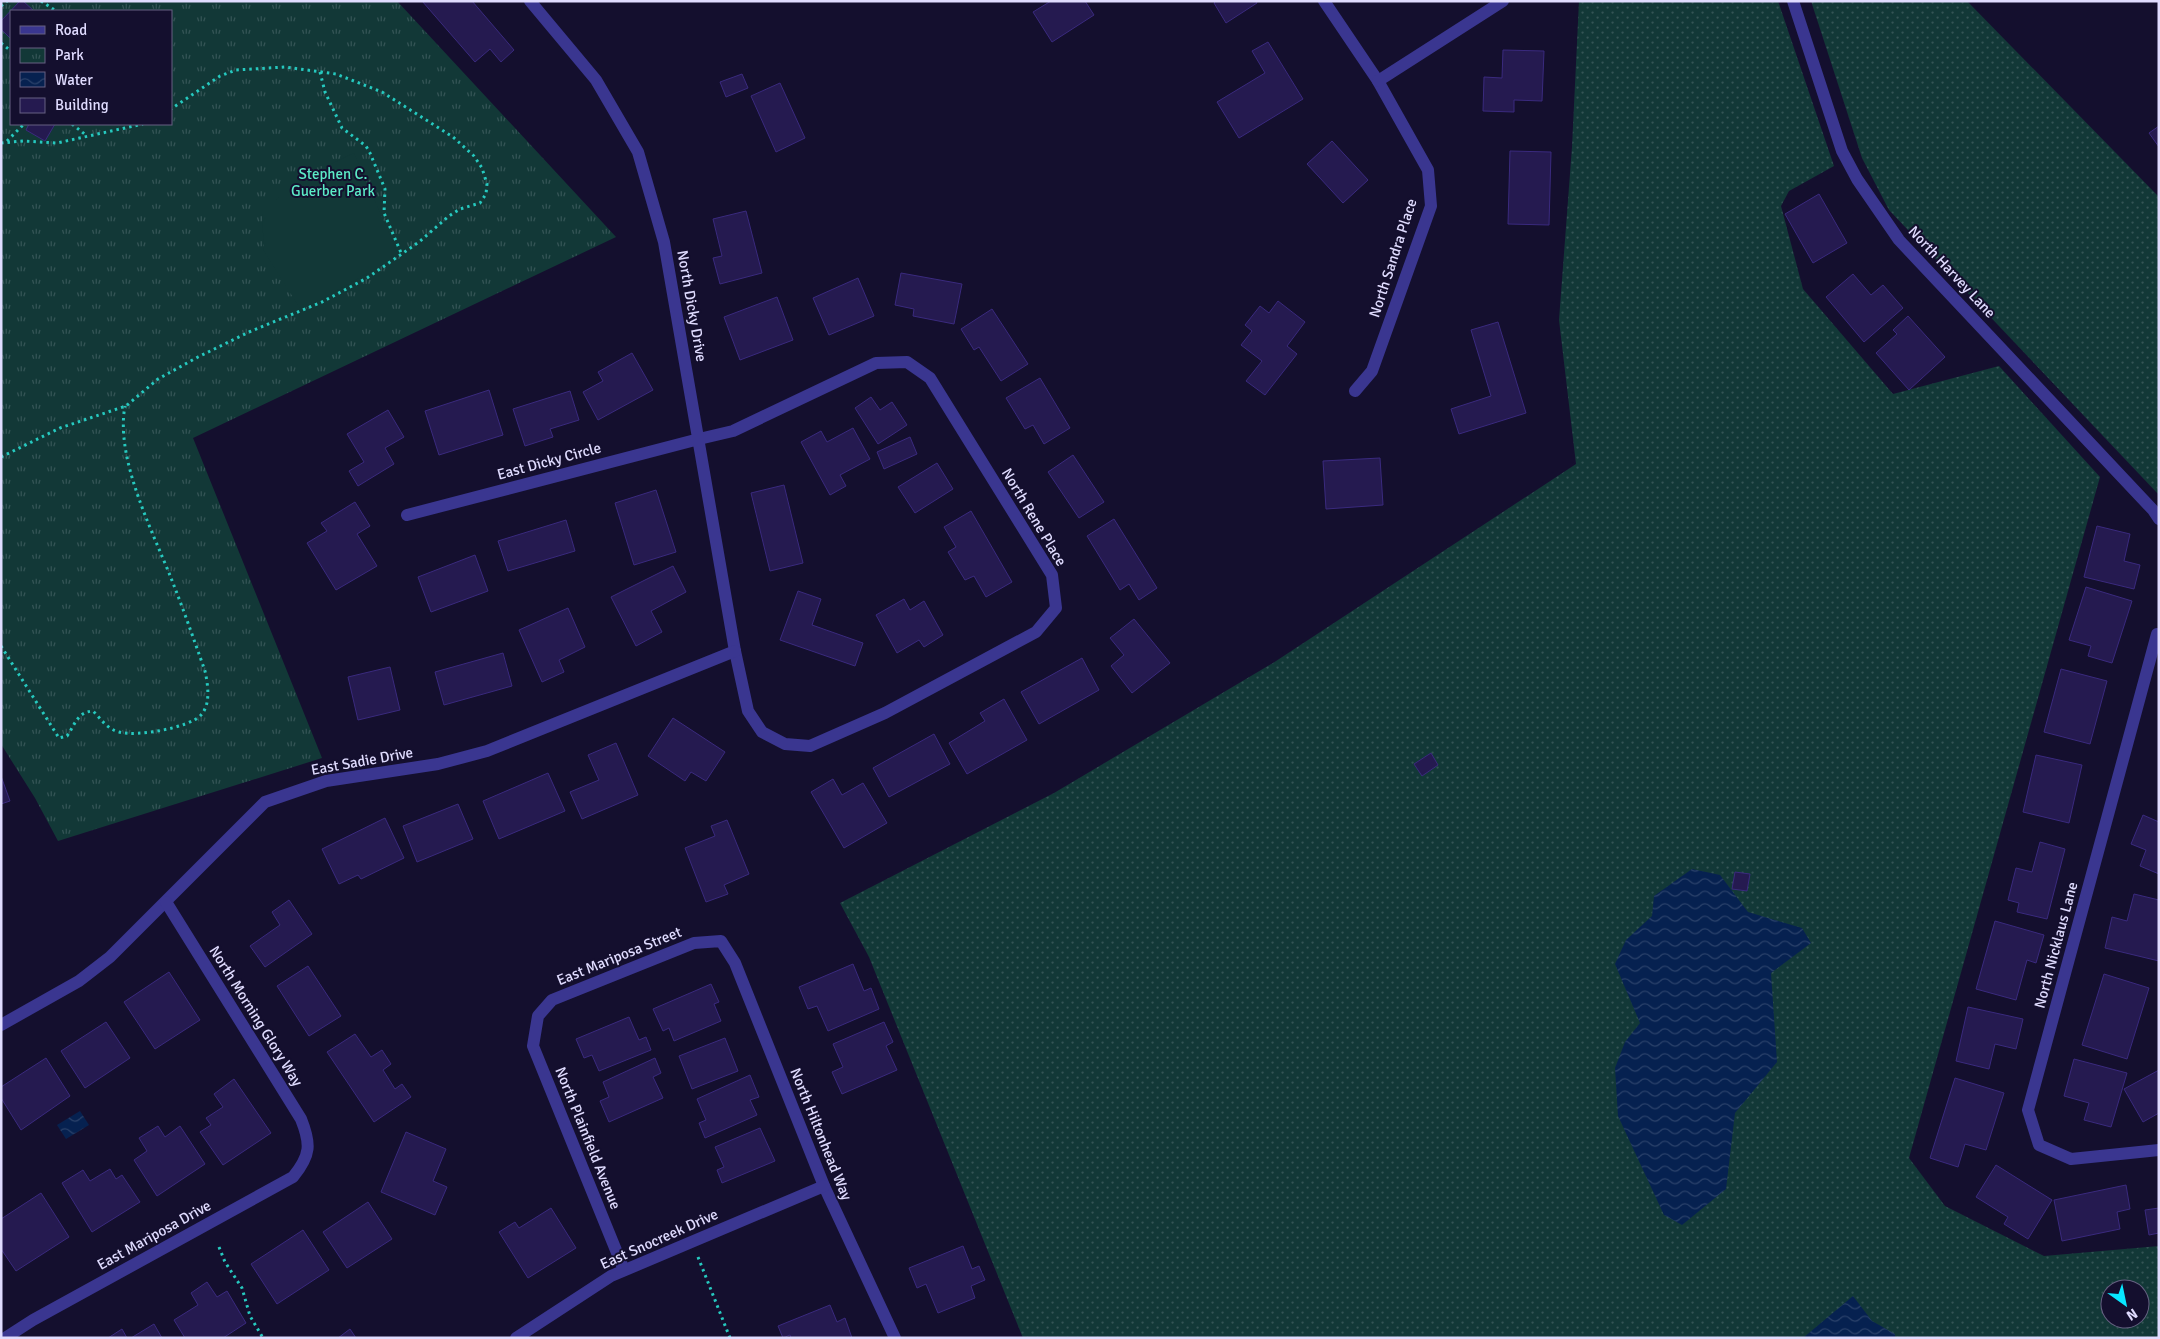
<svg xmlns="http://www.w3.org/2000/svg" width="2160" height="1339" font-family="Signika,sans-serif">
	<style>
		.grass { fill: url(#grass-dots); fill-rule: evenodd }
		.park { fill: url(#park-tufts); fill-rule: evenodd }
		.pitch { fill: #123837 }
		.water { fill: url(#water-waves) }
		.building { fill: #251a50; stroke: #3a2a7e }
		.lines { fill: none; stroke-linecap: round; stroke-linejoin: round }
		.path { stroke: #26c9bf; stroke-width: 3; stroke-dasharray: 2.5 4; stroke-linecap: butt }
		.street { stroke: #3a3690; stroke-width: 12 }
		.labels { text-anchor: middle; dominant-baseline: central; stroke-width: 4; stroke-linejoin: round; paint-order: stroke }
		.park-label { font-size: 15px; fill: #5cebc7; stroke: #140f2e }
		.street-label { font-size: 15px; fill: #e0dcff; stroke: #140f2e }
	</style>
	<defs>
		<pattern id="grass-dots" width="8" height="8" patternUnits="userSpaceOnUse" patternTransform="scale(1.25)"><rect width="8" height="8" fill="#123837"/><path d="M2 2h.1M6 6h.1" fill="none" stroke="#345455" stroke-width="1.8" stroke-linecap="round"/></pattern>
		<pattern id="park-tufts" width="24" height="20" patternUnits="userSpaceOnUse" patternTransform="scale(1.25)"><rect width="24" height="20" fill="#123837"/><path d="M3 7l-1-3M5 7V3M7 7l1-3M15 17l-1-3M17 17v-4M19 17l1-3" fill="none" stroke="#345455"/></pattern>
		<pattern id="water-waves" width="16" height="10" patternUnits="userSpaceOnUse" patternTransform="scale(1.25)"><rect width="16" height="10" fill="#062150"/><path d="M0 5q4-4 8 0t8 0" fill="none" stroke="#2a416a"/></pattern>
	</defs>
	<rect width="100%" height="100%" fill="#140f2e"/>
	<!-- grass -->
	<g class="grass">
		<path d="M1579,1H1778L1834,166L1789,191L1781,206L1803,289L1893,394L1999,366L2100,477L1909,1158L1945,1206L2044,1256L2159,1246V1338H1023L869,957L840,903L1054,793L1273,663L1576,464L1559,320L1572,147ZM2110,1289H2140V1319H2110Z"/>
		<polygon points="1811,1 1967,1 2159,197 2159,495 1889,210 1862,158"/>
	</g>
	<!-- park -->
	<path class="park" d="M1,1H397L616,237L193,438L322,758L58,841L35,798L1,744ZM11,11H171V124H11Z"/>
	<!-- pitch -->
	<polygon class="pitch" points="354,153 399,256 301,310 264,251 262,215 293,182"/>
	<!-- water -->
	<g class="water">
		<polygon points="1692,869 1720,875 1748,912 1802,928 1811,943 1771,973 1777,1062 1735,1113 1726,1189 1682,1225 1664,1215 1618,1116 1615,1068 1625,1042 1640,1023 1615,964 1626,940 1652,916 1654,896"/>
		<polygon points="80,1111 89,1125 66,1139 57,1125"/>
		<polygon points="1853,1296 1872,1321 1895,1334 1895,1338 1803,1338"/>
	</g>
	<!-- building -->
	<g class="building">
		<polygon points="20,1 23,1 34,11 11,11 11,39 1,29 1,21"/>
		<polygon points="422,1 472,1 514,50 501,62 490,49 475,62"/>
		<polygon points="1051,1 1085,1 1094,15 1052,42 1033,12"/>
		<polygon points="1216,1 1256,1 1257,3 1226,23 1214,3"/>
		<polygon points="1268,42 1303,99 1239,138 1217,102 1265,73 1252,51"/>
		<polygon points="1503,50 1544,51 1542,101 1514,100 1514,112 1483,111 1484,77 1502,78"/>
		<polygon points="742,74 748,88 726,97 720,82"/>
		<polygon points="780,83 805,138 776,152 751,96"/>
		<polygon points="29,124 55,124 45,141 26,130"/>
		<polygon points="2159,126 2159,147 2149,133"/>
		<polygon points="1332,141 1368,180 1343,203 1307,164"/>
		<polygon points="1510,151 1551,152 1549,225 1508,224"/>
		<polygon points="1819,194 1847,243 1813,263 1785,214"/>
		<polygon points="746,211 762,273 720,284 713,258 722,256 713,219"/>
		<polygon points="901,273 962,284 954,324 913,316 914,309 895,305"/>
		<polygon points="1853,274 1871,295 1883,285 1903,308 1864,342 1826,297"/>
		<polygon points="858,278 874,316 829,335 813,298"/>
		<polygon points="777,297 793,340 740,360 724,317"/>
		<polygon points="1278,301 1305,322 1287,346 1297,354 1265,395 1246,381 1262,361 1241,345 1252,331 1245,325 1260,306 1269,313"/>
		<polygon points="992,309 1028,364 1001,381 979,347 974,350 961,329"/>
		<polygon points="1908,316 1945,357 1909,390 1876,353 1897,334 1893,330"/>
		<polygon points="1498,322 1526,413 1459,434 1451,409 1491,396 1471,330"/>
		<polygon points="632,353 653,390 598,420 583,392 603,381 598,372"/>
		<polygon points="1040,378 1070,428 1044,444 1033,425 1025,429 1006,398"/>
		<polygon points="489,390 503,435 439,455 425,411"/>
		<polygon points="570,391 579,420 550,429 553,437 525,446 513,409"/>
		<polygon points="871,397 880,410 892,402 907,425 878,444 855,408"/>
		<polygon points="388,410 404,437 385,448 394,464 358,486 349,471 364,462 347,434"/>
		<polygon points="853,428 870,459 840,475 846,486 830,495 801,442 821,431 827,442"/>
		<polygon points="910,437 917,454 884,469 877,452"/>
		<polygon points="1073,455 1104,502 1079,518 1048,472"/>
		<polygon points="1380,458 1383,505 1326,509 1323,461"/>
		<polygon points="937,463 953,489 915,513 898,487"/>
		<polygon points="784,485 803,563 770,571 751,493"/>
		<polygon points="656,490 676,552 634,565 615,503"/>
		<polygon points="355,502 370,526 357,534 377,566 336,590 307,543 327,531 321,523"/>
		<polygon points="971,511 1012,582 986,597 974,576 965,580 948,552 956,547 944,527"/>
		<polygon points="1114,519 1157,588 1139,600 1129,584 1120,590 1087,536"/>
		<polygon points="566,520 575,551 508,571 498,541"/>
		<polygon points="2097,526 2130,534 2124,561 2140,565 2134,589 2084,577"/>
		<polygon points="475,555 488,591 431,612 418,577"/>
		<polygon points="673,566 686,592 651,611 662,632 636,646 611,597"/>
		<polygon points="2086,587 2132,601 2112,663 2088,656 2091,646 2069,640"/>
		<polygon points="798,591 821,599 812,625 863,643 855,666 780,640"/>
		<polygon points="904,599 910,610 924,601 943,635 924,647 919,640 897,653 876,615"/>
		<polygon points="568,608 585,647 559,660 564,672 542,682 519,630"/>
		<polygon points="1134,619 1170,663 1132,693 1111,666 1124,655 1110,638"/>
		<polygon points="503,653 512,686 444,705 435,672"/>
		<polygon points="1082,658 1099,690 1039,724 1021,692"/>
		<polygon points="390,667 400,710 358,720 348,677"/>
		<polygon points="2061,669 2107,681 2090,744 2044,732"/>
		<polygon points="1004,699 1027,740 967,774 949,743 985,721 980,713"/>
		<polygon points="673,718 725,752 706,781 691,772 685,781 648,756"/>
		<polygon points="934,734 950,764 889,797 873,768"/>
		<polygon points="616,743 638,795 582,819 570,792 599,780 588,755"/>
		<polygon points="1431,753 1438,765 1422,776 1414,764"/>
		<polygon points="2036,755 2082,765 2069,823 2023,812"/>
		<polygon points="548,773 565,811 499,839 483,801"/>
		<polygon points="1,776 10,801 1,804"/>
		<polygon points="833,779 842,795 863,783 887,823 844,848 811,792"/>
		<polygon points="458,804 473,839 417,862 403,826"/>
		<polygon points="2143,815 2159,822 2159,874 2140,866 2146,850 2131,844"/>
		<polygon points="385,818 404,858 361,879 358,875 339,884 322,849"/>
		<polygon points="727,820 749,874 724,885 728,894 706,902 685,848 715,836 711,826"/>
		<polygon points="2040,842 2065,849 2047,919 2017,912 2019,903 2008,900 2016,868 2032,872"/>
		<polygon points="1735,872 1750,874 1747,891 1732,889"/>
		<polygon points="2134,894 2159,900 2159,961 2105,948 2112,917 2127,921"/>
		<polygon points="289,900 312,934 265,967 250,946 280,925 272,912"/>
		<polygon points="1995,921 2044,935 2036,963 2027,960 2016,1000 1976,989"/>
		<polygon points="853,964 864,991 871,988 879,1009 828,1031 817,1006 808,1009 799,987"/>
		<polygon points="308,966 341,1016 309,1036 277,986"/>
		<polygon points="169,972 200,1020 155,1049 124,1002"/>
		<polygon points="2104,974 2149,988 2127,1059 2082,1045"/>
		<polygon points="711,984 719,1002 714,1004 721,1021 674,1041 669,1028 663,1031 653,1009"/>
		<polygon points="1968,1007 2023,1019 2016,1049 1995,1044 1989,1069 1956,1061"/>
		<polygon points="629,1017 639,1040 646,1037 651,1050 599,1071 592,1055 584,1058 576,1039"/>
		<polygon points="106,1022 130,1058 85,1088 61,1051"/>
		<polygon points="884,1022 893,1042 886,1046 897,1070 842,1094 832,1072 843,1067 833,1044"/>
		<polygon points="355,1034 371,1057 382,1050 391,1064 383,1070 395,1089 402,1084 411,1097 374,1122 327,1052"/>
		<polygon points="725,1038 738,1071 692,1089 679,1056"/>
		<polygon points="46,1058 70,1096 21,1130 1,1098 1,1087"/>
		<polygon points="655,1058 661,1073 653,1077 663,1098 609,1122 600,1101 609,1097 603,1082"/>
		<polygon points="2074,1059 2127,1073 2111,1127 2084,1120 2089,1103 2064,1096"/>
		<polygon points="2159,1070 2159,1113 2143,1122 2124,1089"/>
		<polygon points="750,1075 759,1097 750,1100 757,1115 705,1138 699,1123 706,1120 697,1099"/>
		<polygon points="1955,1078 2004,1093 1986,1150 1965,1144 1958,1167 1930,1158"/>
		<polygon points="234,1079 271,1133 223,1165 200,1132 211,1125 206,1118 223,1107 214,1094"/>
		<polygon points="158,1126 165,1137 180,1126 205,1164 157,1196 134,1160 147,1151 139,1138"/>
		<polygon points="760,1128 775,1161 722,1183 717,1170 724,1167 715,1147"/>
		<polygon points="406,1132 446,1149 433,1181 447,1187 435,1215 381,1192"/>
		<polygon points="1996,1165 2052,1200 2028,1239 2004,1224 2008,1217 1976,1197"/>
		<polygon points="110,1169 116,1179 122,1175 140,1202 92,1232 62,1183 83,1170 90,1181"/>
		<polygon points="2126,1185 2130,1209 2117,1212 2120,1229 2062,1241 2054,1200"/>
		<polygon points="41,1193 69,1237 16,1271 1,1249 1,1219"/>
		<polygon points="368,1202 392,1239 347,1268 323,1232"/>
		<polygon points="551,1208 576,1248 528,1278 499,1232 515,1222 519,1228"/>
		<polygon points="2159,1208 2159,1233 2149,1235 2145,1210"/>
		<polygon points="303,1230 329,1270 277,1304 251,1264"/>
		<polygon points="963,1246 972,1269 979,1266 985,1280 971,1286 975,1298 938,1313 926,1284 917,1288 909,1268"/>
		<polygon points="207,1282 217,1297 227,1291 246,1323 223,1338 185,1338 174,1320 198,1305 191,1293"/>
		<polygon points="830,1305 837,1322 845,1318 852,1338 791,1338 790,1335 783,1338 778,1326"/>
		<polygon points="154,1324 162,1338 131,1338"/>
		<polygon points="122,1329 127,1338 108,1338"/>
		<polygon points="350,1329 356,1338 338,1338"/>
	</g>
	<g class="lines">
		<!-- path -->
		<g class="path">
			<polyline points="41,1 56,11"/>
			<polyline points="1,6 7,1"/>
			<polyline points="1,43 11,51"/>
			<polyline points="320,72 325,92 342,128 366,146 370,153 385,189 384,213 402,255"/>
			<polyline points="72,124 87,136"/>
			<polyline points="7,141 24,124"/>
			<polyline points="1,143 23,141 57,143 143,124"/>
			<polyline points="1,457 60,428 126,406 158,379 198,357 249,332 322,302 367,278 419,242 449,216 460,209 480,203 486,194 487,184 482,168 474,156 453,137 382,92 336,74 285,67 236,70 220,76 171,109"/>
			<path d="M1,646L59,738L67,736C75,725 77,712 93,711C101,719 107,729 119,732C136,737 189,728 201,715C211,704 208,685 205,671C194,640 183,608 171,578C152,530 115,458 125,406"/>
			<polyline points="219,1247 225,1262 242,1288 250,1316 263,1338"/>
			<polyline points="698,1257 730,1338"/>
		</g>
		<!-- street -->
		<g class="street">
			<polyline points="1324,1 1378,81 1428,170 1431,206 1372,371 1355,391"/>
			<polyline points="1793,1 1842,151 1857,179 1899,240 2153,510 2159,519"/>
			<polyline points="1378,81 1503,1"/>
			<polyline points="407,515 699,439 733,431 876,363 907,362 930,378 1052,575 1056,608 1036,632 885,713 810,746 785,744 762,732 748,711 735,651 664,242 638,152 596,80 530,1"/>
			<polyline points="2157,634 2028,1110 2039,1145 2071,1159 2159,1150"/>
			<polyline points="1,1025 79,981 110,957 265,802 326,781 438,764 487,751 735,651"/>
			<polyline points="624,1270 533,1046 538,1016 552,1000 694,943 721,941 735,963 824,1186 895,1338"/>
			<path d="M5,1338L33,1320L293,1177C311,1155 311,1144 301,1119L166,902"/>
			<polyline points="516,1338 611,1276 824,1186"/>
		</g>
	</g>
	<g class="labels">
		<!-- park labels -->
		<g class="park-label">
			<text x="333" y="174">Stephen C.<tspan x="333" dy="17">Guerber Park</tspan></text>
		</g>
		<!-- street labels -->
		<g class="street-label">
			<text transform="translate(1393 258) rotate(-72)">North Sandra Place</text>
			<text transform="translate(1952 272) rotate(47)">North Harvey Lane</text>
			<text transform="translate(692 306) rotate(80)">North Dicky Drive</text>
			<text transform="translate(549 461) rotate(-15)">East Dicky Circle</text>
			<text transform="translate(1034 517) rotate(59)">North Rene Place</text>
			<text transform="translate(362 761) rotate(-10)">East Sadie Drive</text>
			<text transform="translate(2056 945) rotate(-75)">North Nicklaus Lane</text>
			<text transform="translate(619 956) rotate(-22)">East Mariposa Street</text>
			<text transform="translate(256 1016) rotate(58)">North Morning Glory Way</text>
			<text transform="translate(821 1134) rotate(68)">North Hiltonhead Way</text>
			<text transform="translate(588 1138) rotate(68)">North Plainfield Avenue</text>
			<text transform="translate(154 1235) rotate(-29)">East Mariposa Drive</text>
			<text transform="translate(659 1239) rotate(-24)">East Snocreek Drive</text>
		</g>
	</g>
	<!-- border -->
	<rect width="2160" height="1339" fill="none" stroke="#e0dcff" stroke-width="5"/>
	<!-- legend -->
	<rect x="10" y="10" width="162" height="115" fill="#140f2e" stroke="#666182"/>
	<rect x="20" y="26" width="25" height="8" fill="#3a3690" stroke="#666182"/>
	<text x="55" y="35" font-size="15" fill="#e0dcff">Road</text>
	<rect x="20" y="48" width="25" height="15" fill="url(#park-tufts)" stroke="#666182"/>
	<text x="55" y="60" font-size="15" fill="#e0dcff">Park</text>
	<rect x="20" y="72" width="25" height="15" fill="url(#water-waves)" stroke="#666182"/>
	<text x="55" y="85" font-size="15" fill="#e0dcff">Water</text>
	<rect x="20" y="98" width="25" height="15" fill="#251a50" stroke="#666182"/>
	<text x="55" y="110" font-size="15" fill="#e0dcff">Building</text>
	<!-- north arrow -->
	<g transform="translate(2125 1304) rotate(147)"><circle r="24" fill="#140f2e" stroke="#666182"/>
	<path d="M0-4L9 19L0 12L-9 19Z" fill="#08e7ff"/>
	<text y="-8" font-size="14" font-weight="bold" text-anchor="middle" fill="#e0dcff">N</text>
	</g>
</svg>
